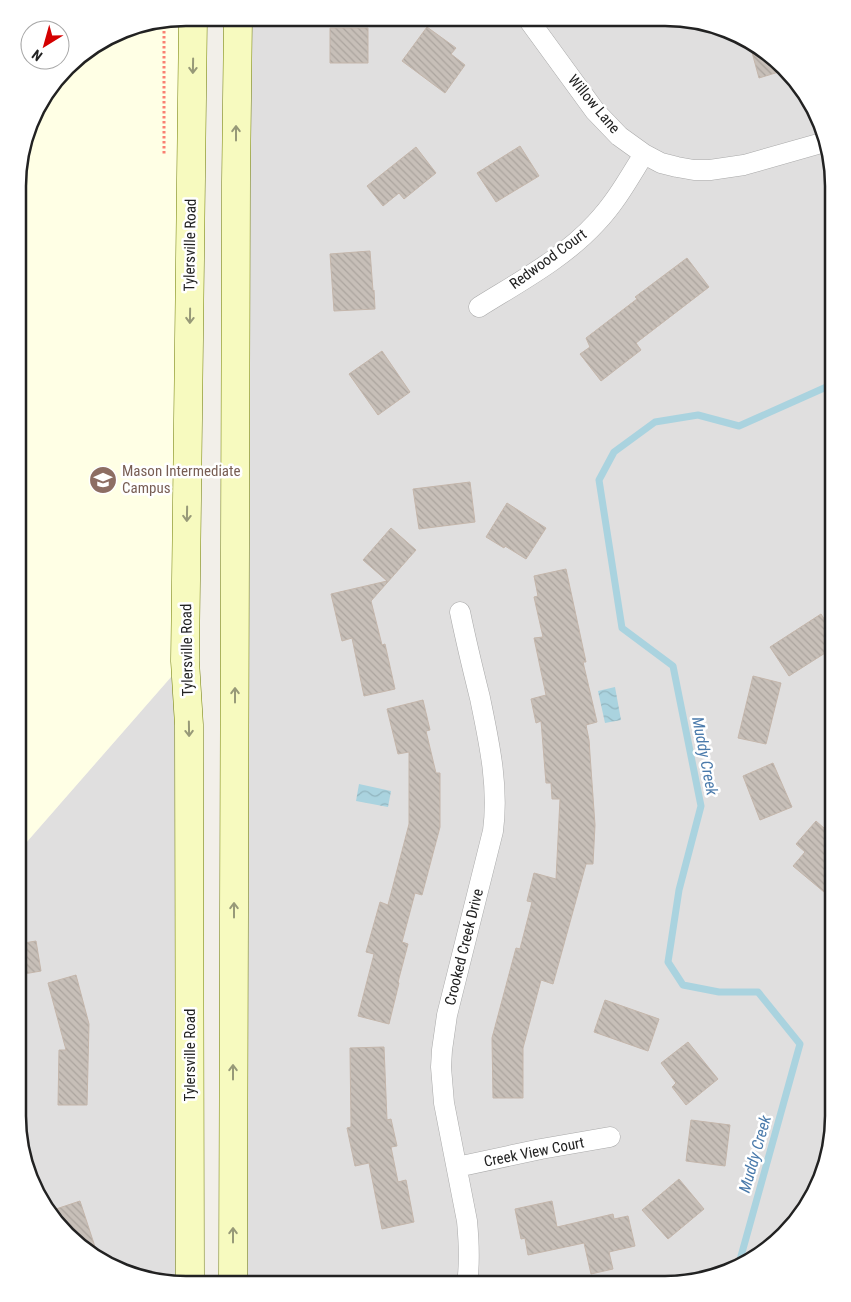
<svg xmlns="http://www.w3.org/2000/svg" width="851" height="1302" viewBox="0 0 851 1302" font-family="'Roboto Condensed',sans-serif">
  <defs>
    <pattern id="water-waves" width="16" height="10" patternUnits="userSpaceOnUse" patternTransform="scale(1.25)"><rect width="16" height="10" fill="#aad3df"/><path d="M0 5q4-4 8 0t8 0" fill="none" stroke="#92b5bf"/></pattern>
    <pattern id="building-back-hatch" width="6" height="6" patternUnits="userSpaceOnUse" patternTransform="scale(1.25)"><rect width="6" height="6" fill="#c7bfb8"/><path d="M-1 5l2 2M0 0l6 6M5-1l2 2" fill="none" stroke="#aba49e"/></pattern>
  </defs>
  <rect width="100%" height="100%" fill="#f2efe9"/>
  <path fill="#e0dfdf" d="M 238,18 L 687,19 L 767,52 L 821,121 L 833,186 L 833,1127 L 805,1210 L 768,1250 L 730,1272 L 665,1284 L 233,1283 Z
    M 185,661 L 186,1283 L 164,1283 L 84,1250 L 30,1181 L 18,1116 L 18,852 Z"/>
  <path fill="#ffffe5" d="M 186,18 L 185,661 L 18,852 L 19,164 L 40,102 L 75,59 L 132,27 Z"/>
  <path fill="url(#water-waves)" d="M 615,687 L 621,720 L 605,723 L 598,691 Z
    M 359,784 L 391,791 L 388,807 L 356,801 Z"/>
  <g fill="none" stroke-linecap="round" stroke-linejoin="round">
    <path stroke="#aad3df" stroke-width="7" d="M 738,1267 L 800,1044 L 758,992 L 719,992 L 683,985 L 668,962 L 679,890 L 701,806 L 673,666 L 622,628 L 599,480 L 614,452 L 655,422 L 698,415 L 739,426 L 833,384"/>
  </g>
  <path fill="url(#building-back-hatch)" stroke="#c4b6ab" d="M 427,27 L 456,48 L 451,54 L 465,65 L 445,93 L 402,61 Z
    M 330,28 L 368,28 L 368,63 L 330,63 Z
    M 750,45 L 767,52 L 782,71 L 759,78 Z
    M 520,146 L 539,176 L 496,202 L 477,173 Z
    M 416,147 L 436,173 L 404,199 L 399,193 L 383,206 L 367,186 Z
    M 370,251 L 373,291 L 374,290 L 375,309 L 334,311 L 330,254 Z
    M 687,258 L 709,287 L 636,343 L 641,350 L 601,381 L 580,354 L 590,347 L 586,338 L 637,299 L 635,297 Z
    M 382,351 L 410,392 L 378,415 L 349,374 Z
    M 470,482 L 475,522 L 419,529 L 413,489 Z
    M 507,503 L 546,528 L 526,559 L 505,546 L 504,548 L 486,537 Z
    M 391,528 L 416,550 L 371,601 L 382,645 L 385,644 L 395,689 L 364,696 L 352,638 L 342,641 L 331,594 L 387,581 L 363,560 Z
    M 566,569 L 586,662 L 583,662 L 597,722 L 586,725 L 589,740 L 595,825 L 593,864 L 586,864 L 553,984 L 541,980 L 523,1048 L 523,1098 L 493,1098 L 492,1038 L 516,948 L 520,949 L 532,902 L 527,901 L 534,873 L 556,879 L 560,799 L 552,799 L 551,783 L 546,783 L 541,721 L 536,723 L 531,699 L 546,695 L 534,638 L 543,637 L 534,597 L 538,596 L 534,576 Z
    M 821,614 L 833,633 L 833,648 L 789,676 L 770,647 Z
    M 753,676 L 781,683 L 766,744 L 738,738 Z
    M 423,700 L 430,730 L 426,731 L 436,773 L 440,773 L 440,827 L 422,895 L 415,893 L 402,942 L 408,944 L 398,982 L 399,983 L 389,1024 L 358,1016 L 374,954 L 366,952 L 380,902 L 388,905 L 409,824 L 409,752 L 398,754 L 387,709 Z
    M 773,763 L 792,807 L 760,820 L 743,776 Z
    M 816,821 L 833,836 L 833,881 L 824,892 L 793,866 L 805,852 L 796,844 Z
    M 36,941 L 41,971 L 18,975 L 18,944 Z
    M 76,975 L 89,1024 L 87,1105 L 58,1105 L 59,1050 L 66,1050 L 48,983 Z
    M 605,1000 L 659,1019 L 648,1051 L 594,1032 Z
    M 688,1042 L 718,1079 L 686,1105 L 672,1087 L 676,1083 L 661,1063 Z
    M 384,1047 L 387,1120 L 391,1119 L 397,1146 L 391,1147 L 398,1182 L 406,1180 L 414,1222 L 382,1229 L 369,1163 L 355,1166 L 347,1128 L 351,1127 L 350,1048 Z
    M 691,1120 L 730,1125 L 725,1166 L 686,1161 Z
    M 679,1179 L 704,1209 L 668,1239 L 642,1210 Z
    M 80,1201 L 98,1256 L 84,1250 L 53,1210 Z
    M 552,1201 L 557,1227 L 613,1214 L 614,1219 L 628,1216 L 635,1246 L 609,1252 L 613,1269 L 591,1274 L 584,1243 L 528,1255 L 525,1238 L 521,1239 L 515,1209 Z"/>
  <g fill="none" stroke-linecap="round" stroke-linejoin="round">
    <g stroke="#a9a9a9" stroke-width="21">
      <path id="street" d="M 528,19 L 595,111 L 619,136 L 644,154 L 661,163 L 677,167 L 694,170 L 710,170 L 744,165 L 825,142
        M 479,307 C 519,282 564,258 596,223 C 616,202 629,178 644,154
        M 460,612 C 466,641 473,670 480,698 C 489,742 499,786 493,831 L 447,1015 L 442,1050 L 441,1067 L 444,1103 L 467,1221 C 469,1242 470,1263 467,1284
        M 457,1167 L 541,1149 L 610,1137"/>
    </g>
    <g stroke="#707d05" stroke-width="29">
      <path id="secondary" d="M 190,1283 L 189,725 L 185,661 L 193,18
        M 233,1283 L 236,181 L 238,18"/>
    </g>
    <path stroke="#fa8072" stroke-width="3" stroke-dasharray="2.5 2.5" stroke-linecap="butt" d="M 164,21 L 164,156"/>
    <use href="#street" stroke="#fff" stroke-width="20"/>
    <use href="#secondary" stroke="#f7fabf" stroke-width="28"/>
  </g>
  <defs><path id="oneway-shaft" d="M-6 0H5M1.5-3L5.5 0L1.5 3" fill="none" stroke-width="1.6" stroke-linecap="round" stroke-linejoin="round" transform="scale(1.25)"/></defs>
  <g stroke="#979978">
    <use href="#oneway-shaft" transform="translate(193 66) rotate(91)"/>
    <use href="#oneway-shaft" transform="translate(236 133) rotate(-90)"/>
    <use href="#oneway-shaft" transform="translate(190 316) rotate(91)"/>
    <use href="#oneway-shaft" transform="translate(187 514) rotate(91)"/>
    <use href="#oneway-shaft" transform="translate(235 695) rotate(-90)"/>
    <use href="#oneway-shaft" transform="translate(189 729) rotate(89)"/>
    <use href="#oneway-shaft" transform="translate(234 910) rotate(-90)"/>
    <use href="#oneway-shaft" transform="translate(233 1072) rotate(-90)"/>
    <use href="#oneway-shaft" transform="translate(233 1235) rotate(-90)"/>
  </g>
  <defs>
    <g id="school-disc" transform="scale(1.4375)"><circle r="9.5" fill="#8d6e63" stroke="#fff"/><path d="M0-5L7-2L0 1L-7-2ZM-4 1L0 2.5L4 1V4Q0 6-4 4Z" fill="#fff"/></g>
  </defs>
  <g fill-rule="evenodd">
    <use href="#school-disc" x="103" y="480"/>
  </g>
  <g text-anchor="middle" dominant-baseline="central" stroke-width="5" stroke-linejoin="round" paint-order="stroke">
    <g font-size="15" fill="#222" stroke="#fff">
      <text transform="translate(594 104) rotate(50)">Willow Lane</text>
      <text transform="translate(190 245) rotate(-89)">Tylersville Road</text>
      <text transform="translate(548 259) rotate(-36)">Redwood Court</text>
      <text transform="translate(187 650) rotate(-91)">Tylersville Road</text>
      <text transform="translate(464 947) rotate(-76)">Crooked Creek Drive</text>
      <text transform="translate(190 1055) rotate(-90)">Tylersville Road</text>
      <text transform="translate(534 1152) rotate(-11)">Creek View Court</text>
    </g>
    <g font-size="15" fill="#785e54" stroke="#fff" text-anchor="start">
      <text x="122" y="471">Mason Intermediate<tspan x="122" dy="17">Campus</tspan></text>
    </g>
    <g font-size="16" font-style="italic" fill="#4a7aab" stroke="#fff">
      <text transform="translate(705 756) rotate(79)">Muddy Creek</text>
      <text transform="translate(755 1154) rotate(-74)">Muddy Creek</text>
    </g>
  </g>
  <path d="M0 0H851V1302H0ZM186 26H665A160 160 0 0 1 825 186V1116A160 160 0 0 1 665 1276H186A160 160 0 0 1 26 1116V186A160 160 0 0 1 186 26Z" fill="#fff" fill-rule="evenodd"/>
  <path fill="none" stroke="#222" stroke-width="2.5" d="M186 26H665A160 160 0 0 1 825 186V1116A160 160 0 0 1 665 1276H186A160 160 0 0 1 26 1116V186A160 160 0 0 1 186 26Z"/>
  <g transform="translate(45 45) rotate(217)"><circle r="24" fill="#ffffff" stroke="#a7a7a7"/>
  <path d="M0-4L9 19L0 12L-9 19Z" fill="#d40000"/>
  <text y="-8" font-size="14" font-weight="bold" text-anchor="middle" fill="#222222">N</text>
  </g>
</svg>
